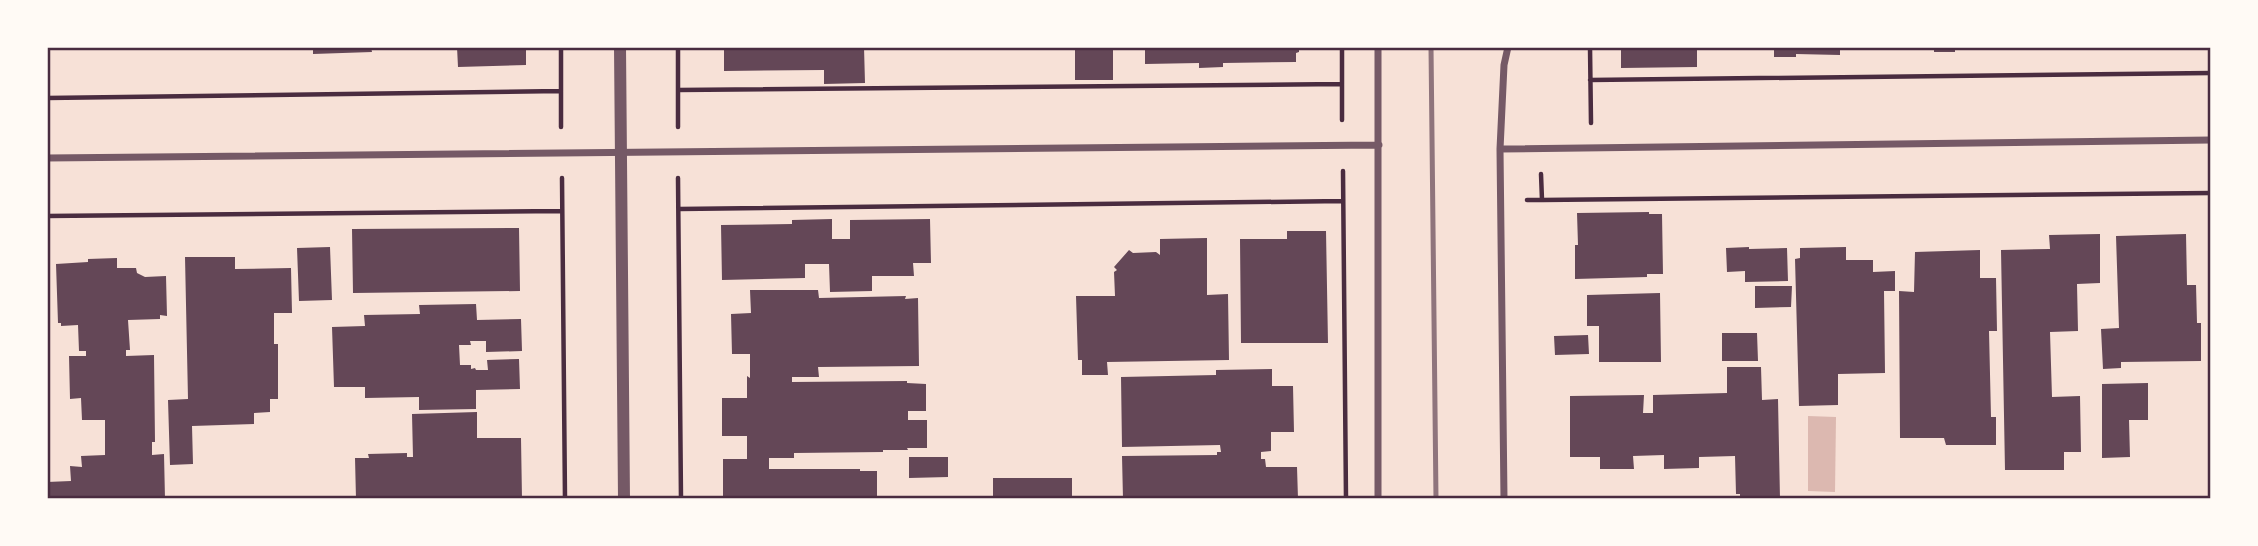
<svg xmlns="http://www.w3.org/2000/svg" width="2258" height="546" viewBox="0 0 2258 546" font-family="'Titillium Web',sans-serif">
  <rect width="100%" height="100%" fill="#f7e1d7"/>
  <path fill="#dcb8b0" d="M 1808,416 L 1836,417 L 1835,492 L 1808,491 Z"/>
  <path fill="#644757" d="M 313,47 L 371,47 L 372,52 L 313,54 Z
    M 457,47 L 526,47 L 526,65 L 458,67 Z
    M 724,47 L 864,47 L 865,83 L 824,84 L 824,70 L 724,71 Z
    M 1075,47 L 1113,47 L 1113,80 L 1075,80 Z
    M 1145,47 L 1299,47 L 1299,52 L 1296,53 L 1296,62 L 1223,63 L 1223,67 L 1199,68 L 1199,63 L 1145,64 Z
    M 1621,47 L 1697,47 L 1697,67 L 1621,68 Z
    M 1774,47 L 1840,47 L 1840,55 L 1796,54 L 1796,57 L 1774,57 Z
    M 1934,47 L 1955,47 L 1955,52 L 1934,52 Z
    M 1649,212 L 1649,214 L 1662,214 L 1663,274 L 1647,274 L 1647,277 L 1575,279 L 1575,245 L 1578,245 L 1577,213 Z
    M 832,219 L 832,239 L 850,239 L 850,220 L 930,219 L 931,263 L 913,263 L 914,276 L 872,276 L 872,291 L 830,292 L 829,264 L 805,264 L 805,278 L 722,280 L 721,225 L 792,224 L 792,220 Z
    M 519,228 L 520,291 L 353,293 L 352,229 Z
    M 1287,231 L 1326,231 L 1328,343 L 1241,343 L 1240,239 L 1287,239 Z
    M 2100,234 L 2100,283 L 2077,284 L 2078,331 L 2050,332 L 2052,397 L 2080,396 L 2081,452 L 2064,452 L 2064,470 L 2005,470 L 2001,250 L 2050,249 L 2049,235 Z
    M 2186,234 L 2187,285 L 2196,285 L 2197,323 L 2201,323 L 2201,361 L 2121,362 L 2121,368 L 2103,369 L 2101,329 L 2119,328 L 2116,236 Z
    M 1207,238 L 1207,295 L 1228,294 L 1229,360 L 1107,362 L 1108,375 L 1082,375 L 1082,360 L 1078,360 L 1076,296 L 1115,296 L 1114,272 L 1117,270 L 1114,267 L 1129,250 L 1133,253 L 1156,252 L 1160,255 L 1160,239 Z
    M 330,247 L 332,300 L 299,301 L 297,248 Z
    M 1749,247 L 1749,249 L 1787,248 L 1788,281 L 1745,282 L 1745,271 L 1727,272 L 1726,248 Z
    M 1846,247 L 1846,260 L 1873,260 L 1873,272 L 1895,271 L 1895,291 L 1884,291 L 1885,373 L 1838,374 L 1838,405 L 1799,406 L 1795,259 L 1800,258 L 1800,248 Z
    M 1980,250 L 1980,278 L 1996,278 L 1997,331 L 1989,331 L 1991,417 L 1996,417 L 1996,445 L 1946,445 L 1944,438 L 1900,438 L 1899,291 L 1914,292 L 1915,252 Z
    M 185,257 L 235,257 L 235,269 L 291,268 L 292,313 L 274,313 L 274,344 L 278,344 L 278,399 L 270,399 L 270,412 L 254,413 L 254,424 L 192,426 L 193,464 L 170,465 L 168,400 L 188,399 Z
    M 117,258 L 117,268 L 136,268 L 137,273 L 145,277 L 166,276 L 167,316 L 160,315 L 160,319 L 128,320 L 130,350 L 126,350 L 126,356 L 154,355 L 155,442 L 152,442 L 152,455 L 164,454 L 165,499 L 47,499 L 47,482 L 71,481 L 70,466 L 82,467 L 81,456 L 105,455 L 105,420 L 82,420 L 81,398 L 70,399 L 69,356 L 86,356 L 86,351 L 79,351 L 78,325 L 61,326 L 61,323 L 58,323 L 56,264 L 88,262 L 88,259 Z
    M 1755,286 L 1792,286 L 1791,307 L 1755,308 Z
    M 750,290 L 818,290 L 819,298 L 906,296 L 905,299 L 918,298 L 919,366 L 818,367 L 819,377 L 792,377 L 792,382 L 907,381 L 907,383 L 926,384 L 926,411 L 908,411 L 908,420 L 927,420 L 927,448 L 907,448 L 908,450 L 883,450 L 883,452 L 794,453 L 794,458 L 769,458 L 769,469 L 860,469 L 860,471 L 877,471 L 877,499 L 723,499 L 723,459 L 747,459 L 747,436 L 722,436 L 722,398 L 747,398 L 747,376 L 750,378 L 750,354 L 732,354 L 731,314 L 751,313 Z
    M 1660,293 L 1661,362 L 1599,362 L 1599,326 L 1587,326 L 1587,295 Z
    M 476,304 L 477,320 L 521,319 L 522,351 L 486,352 L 486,341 L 470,341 L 471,345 L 459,345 L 460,365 L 471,365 L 471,369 L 475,368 L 476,370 L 488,370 L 487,360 L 519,359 L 520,389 L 476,390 L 476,409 L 419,410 L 419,397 L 365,398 L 365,387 L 334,387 L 332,327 L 365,326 L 364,315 L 420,314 L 419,305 Z
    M 1722,333 L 1757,333 L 1758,361 L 1722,361 Z
    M 1588,335 L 1589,354 L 1555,355 L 1554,336 Z
    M 1727,367 L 1761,367 L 1762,400 L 1778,399 L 1780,499 L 1740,499 L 1740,494 L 1736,494 L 1735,456 L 1699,457 L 1699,468 L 1664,469 L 1664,455 L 1633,456 L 1634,469 L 1600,469 L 1600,457 L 1570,457 L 1570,396 L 1644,395 L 1643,413 L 1653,413 L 1653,395 L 1727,393 Z
    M 1272,369 L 1272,386 L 1293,386 L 1294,432 L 1271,432 L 1271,451 L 1261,452 L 1261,459 L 1265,459 L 1266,467 L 1297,467 L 1298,499 L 1123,499 L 1122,456 L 1217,455 L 1217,452 L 1221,452 L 1220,445 L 1122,447 L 1121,377 L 1216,375 L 1216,370 Z
    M 2148,383 L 2148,420 L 2129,420 L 2130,457 L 2102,458 L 2102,384 Z
    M 477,412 L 477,438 L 521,438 L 522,499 L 356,499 L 355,458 L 369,458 L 368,454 L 407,453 L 407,457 L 413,457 L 412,414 Z
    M 909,457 L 948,457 L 948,477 L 909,478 Z
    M 993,478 L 1072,478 L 1072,499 L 993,499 Z"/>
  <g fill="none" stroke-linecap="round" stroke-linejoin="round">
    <path stroke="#4a2c40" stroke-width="4.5" d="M 561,47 L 561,127
      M 678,47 L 678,127
      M 1342,47 L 1342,120
      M 1590,47 L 1591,123
      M 1590,80 L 2211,73
      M 678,90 L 1342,84
      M 47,98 L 561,91
      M 1343,171 L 1346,499
      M 562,178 L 565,499
      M 678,178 L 681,499
      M 1527,200 L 1542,200 L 1541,174
      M 1542,200 L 2211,193
      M 679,209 L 1343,201
      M 47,216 L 562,211"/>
    <path stroke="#755966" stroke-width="7" d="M 1378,47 L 1378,499
      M 1500,149 L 2211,140
      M 47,158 L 1379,145
      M 1504,499 L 1500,149 L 1504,65 L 1508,47"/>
    <path stroke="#755966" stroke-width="12" d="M 620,47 L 624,499"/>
    <path stroke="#8f747c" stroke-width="5" d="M 1431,47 L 1436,499"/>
  </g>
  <rect width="2258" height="546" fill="none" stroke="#fffaf5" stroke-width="98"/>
  <rect x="49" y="49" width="2160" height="448" fill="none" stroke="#4a2c40" stroke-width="2.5"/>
</svg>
